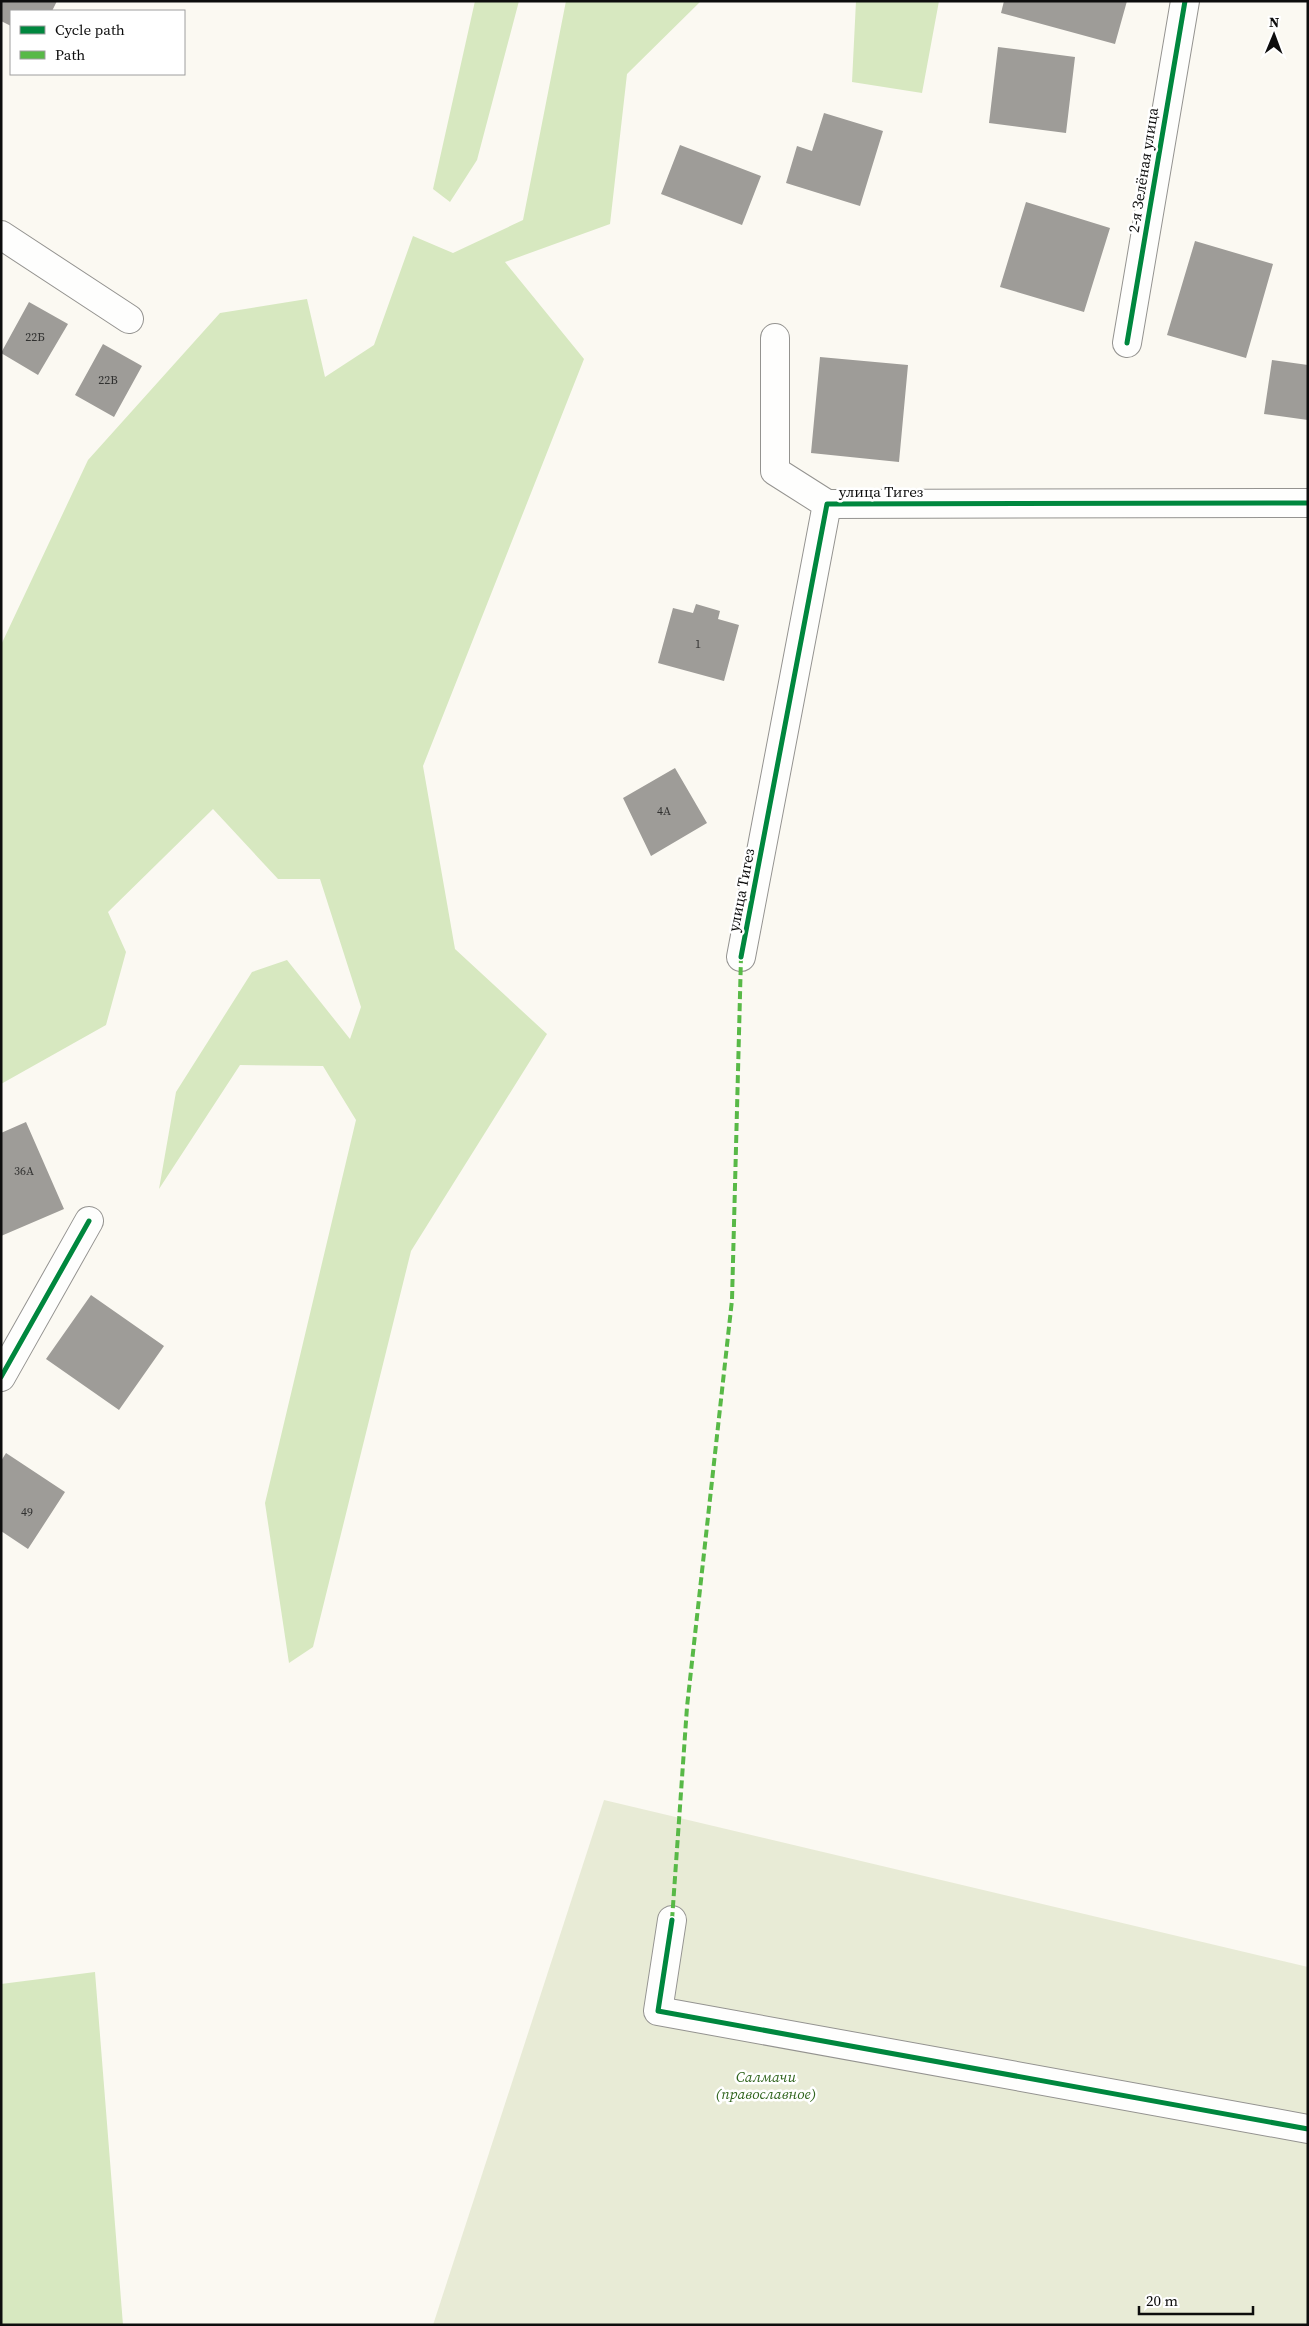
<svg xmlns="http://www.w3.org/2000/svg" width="1309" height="2326" viewBox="0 0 1309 2326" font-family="'Source Serif 4',serif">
  <rect width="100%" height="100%" fill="#fbf9f2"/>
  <path fill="#d7e8c0" d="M 475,1 L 519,1 L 477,160 L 450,202 L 433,189 Z
    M 566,1 L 701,1 L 627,74 L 610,224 L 505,262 L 584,359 L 423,766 L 455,949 L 547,1034 L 411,1251 L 313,1647 L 289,1663 L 265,1503 L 356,1120 L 323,1066 L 240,1065 L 159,1189 L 176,1092 L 252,972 L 287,960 L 350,1039 L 361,1007 L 320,879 L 278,879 L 213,809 L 108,912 L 126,952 L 106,1025 L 1,1084 L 1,645 L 88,460 L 220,313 L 307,299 L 325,377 L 374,345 L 413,236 L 453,253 L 523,220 Z
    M 856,1 L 939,1 L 922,93 L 852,82 Z
    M 95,1972 L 123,2325 L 1,2325 L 1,1984 Z"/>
  <path fill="#e8ebd6" d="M 604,1800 L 1308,1967 L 1308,2325 L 433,2325 Z"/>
  <path fill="#9e9c98" d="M 1,1 L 57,1 L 52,11 L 11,11 L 11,26 L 1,21 Z
    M 1004,1 L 1127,1 L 1115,44 L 1001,13 Z
    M 998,47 L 1075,57 L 1066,133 L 989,123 Z
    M 824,113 L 883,131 L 860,206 L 786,183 L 797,146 L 812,151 Z
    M 680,145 L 761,176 L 742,225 L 661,194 Z
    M 1026,202 L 1110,228 L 1084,312 L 1000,287 Z
    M 1195,241 L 1273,264 L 1246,358 L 1167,335 Z
    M 29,302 L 68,324 L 38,375 L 1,353 Z
    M 103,344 L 142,366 L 114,417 L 75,395 Z
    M 820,357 L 908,365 L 899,462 L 811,453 Z
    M 1272,360 L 1308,365 L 1308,420 L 1264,414 Z
    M 696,604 L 720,611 L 718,619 L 739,625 L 724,681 L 658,663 L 673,608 L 693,613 Z
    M 675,768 L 707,823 L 651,856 L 623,798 Z
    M 26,1122 L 64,1209 L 1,1236 L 1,1133 Z
    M 91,1295 L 164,1346 L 119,1410 L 46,1359 Z
    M 6,1453 L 65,1492 L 28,1549 L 1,1531 L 1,1461 Z"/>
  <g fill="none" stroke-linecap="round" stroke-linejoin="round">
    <g stroke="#949390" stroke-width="30">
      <path id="minor" d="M 1,235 L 129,319
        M 775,338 L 775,471 L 827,504
        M 1127,343 L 1185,1
        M 741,957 L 827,504 L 1308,503
        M 1,1377 L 89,1221
        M 672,1920 L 658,2011 L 1308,2129"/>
    </g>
    <use href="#minor" stroke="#fefefd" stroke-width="28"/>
    <path stroke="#58b947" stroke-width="4" stroke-dasharray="8 4" stroke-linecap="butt" d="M 672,1920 L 687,1707 L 732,1300 L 741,957"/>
    <g stroke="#fff" stroke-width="8">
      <path id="cycleway" d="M 1127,343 L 1185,1
        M 741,957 L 827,504 L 1308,503
        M 1,1377 L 89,1221
        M 672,1920 L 658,2011 L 1308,2129"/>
    </g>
    <use href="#cycleway" stroke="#00873e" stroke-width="5"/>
  </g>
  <g text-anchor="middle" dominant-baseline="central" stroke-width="5" stroke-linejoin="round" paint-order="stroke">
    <g font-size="12" fill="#313130">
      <text x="35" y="337">22Б</text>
      <text x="108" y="380">22В</text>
      <text x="698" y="644">1</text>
      <text x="664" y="811">4А</text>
      <text x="24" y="1171">36А</text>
      <text x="27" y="1512">49</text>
    </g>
    <g font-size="15" fill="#0d0d0d" stroke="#fff">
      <text transform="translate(1143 170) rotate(-81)">2-я Зелёная улица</text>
      <text x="881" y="491">улица Тигез</text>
      <text transform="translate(741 890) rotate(-79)">улица Тигез</text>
    </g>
    <g font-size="15" font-style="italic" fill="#31651e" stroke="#fff">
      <text x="766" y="2076">Салмачи<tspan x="766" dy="17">(православное)</tspan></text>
    </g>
  </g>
  <rect width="1309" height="2326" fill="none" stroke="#0d0d0d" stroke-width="5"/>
  <rect x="10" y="10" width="175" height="65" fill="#ffffff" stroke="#9e9e9e"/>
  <rect x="20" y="26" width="25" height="8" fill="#00873e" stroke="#9e9e9e"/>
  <text x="55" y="35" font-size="15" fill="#0d0d0d">Cycle path</text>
  <rect x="20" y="51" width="25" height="8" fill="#58b947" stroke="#9e9e9e"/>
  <text x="55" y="60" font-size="15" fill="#0d0d0d">Path</text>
  <g transform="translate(1274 35) rotate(1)" stroke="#ffffff" stroke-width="4" paint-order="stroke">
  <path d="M0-4L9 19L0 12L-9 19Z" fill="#0d0d0d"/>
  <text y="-8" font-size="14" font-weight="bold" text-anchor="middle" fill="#0d0d0d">N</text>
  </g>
  <path d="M1139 2306v8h114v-8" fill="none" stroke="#0d0d0d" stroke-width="2.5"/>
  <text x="1146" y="2306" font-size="15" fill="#0d0d0d" stroke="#ffffff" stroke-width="4" paint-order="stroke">20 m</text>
</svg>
